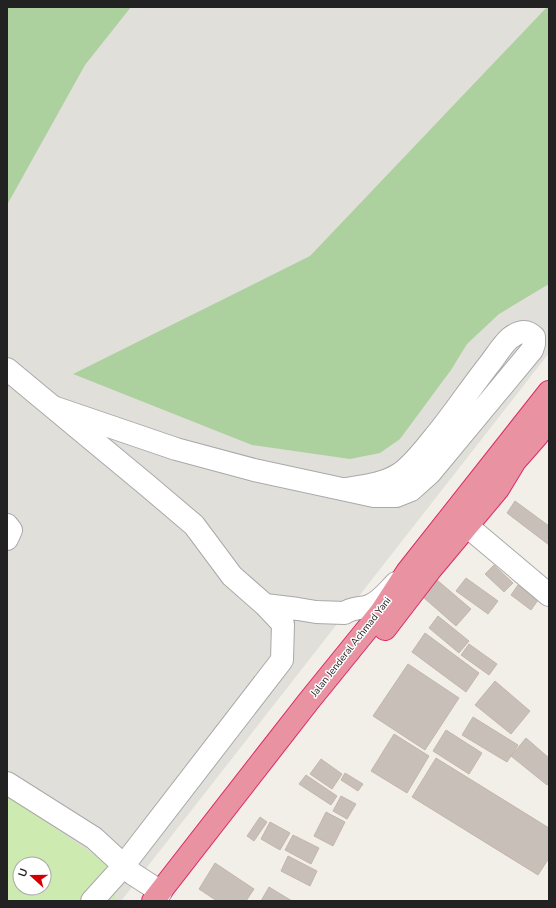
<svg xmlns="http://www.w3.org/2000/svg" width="556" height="908" viewBox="0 0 556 908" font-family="'Nunito Sans',sans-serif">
  <rect width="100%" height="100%" fill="#f2efe9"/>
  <path fill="#e1dfda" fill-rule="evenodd" d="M 7,7 L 549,7 L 549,353 L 144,871 L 130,877 L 132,887 L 121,901 L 7,901 ZM 20,864 L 44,864 L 44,888 L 20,888 Z"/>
  <path fill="#cdebb0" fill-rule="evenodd" d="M 7,795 L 112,867 L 116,901 L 7,901 ZM 20,864 L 44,864 L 44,888 L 20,888 Z"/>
  <path fill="#add19e" d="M 7,7 L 131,7 L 85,65 L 7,205 Z
    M 547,7 L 549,7 L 549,284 L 499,314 L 467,344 L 451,370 L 400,439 L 380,453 L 350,459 L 252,445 L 73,374 L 310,256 Z"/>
  <path fill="#c7bfb8" stroke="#c4b6ab" d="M 515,501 L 549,526 L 549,545 L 507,513 Z
    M 494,565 L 513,583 L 504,592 L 485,574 Z
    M 466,578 L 498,601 L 488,614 L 456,591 Z
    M 437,580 L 471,609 L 456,626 L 423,597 Z
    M 518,585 L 538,600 L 531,610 L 511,595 Z
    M 438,616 L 469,641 L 459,653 L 429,628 Z
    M 425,633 L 479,673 L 466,692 L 412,652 Z
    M 469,644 L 497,664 L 489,675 L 461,655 Z
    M 408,664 L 459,698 L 425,750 L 373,716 Z
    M 495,681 L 530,711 L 511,734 L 475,705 Z
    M 473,717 L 518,745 L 507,762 L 462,735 Z
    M 446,730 L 482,753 L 469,774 L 433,751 Z
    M 394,734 L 429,756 L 407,793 L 371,771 Z
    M 526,738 L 549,758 L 549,782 L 547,785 L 511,756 Z
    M 436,758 L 549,828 L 549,858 L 538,875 L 412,797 Z
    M 321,759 L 342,774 L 332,789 L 310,774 Z
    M 345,773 L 363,784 L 358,791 L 341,780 Z
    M 306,775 L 337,796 L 331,805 L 299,784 Z
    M 341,796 L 356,804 L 347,819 L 333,811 Z
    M 326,812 L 345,822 L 333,846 L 314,836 Z
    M 260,817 L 267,822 L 254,841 L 247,836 Z
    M 270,822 L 290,833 L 280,850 L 261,839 Z
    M 293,835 L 319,848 L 311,864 L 285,850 Z
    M 288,856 L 317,871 L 310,886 L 281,871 Z
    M 215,863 L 254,889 L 246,901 L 217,901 L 199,889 Z
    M 269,887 L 292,901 L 261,901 Z"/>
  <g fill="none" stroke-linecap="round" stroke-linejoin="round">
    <g stroke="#a9a9a9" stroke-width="24">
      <path id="minor" d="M 7,369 L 148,486 L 194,525 L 232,576 L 265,605 L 298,609 L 316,612 L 345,613 C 352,607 361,609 369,606 C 380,602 388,591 396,583
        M 53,407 L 176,449 L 254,470 L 374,496 L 396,496 L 411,490 L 430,473 L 532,350 L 534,344 L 534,337 C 526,329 518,332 510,338 C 503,344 497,354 491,362 C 471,387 453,415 432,440 C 423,451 413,464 401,473 C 385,484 364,486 346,489
        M 7,525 L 11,530 L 7,539
        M 467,526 L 549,595
        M 7,783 L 94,838 L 133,874 L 161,892
        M 92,901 L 120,870 L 282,660 L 283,624 L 265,605"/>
    </g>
    <g stroke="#dc2a67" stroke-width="24">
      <path id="highway" d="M 385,629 L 431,569 L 498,489 L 515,461 L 537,436 L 549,419
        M 153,901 L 308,702 L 381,612 L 407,572 L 549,392"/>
    </g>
    <use href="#minor" stroke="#fff" stroke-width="22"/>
    <use href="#highway" stroke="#e892a2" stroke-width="22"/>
  </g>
  <g text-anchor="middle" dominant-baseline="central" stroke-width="3" stroke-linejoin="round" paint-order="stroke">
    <g font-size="10" fill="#222" stroke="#fff">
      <text transform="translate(351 647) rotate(-52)">Jalan Jenderal Achmad Yani</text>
    </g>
  </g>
  <rect width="556" height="908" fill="none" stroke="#222222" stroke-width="16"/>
  <g transform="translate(32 876) rotate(291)"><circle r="19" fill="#ffffff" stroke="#a7a7a7"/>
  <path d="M0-3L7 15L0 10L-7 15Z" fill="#d40000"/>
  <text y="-6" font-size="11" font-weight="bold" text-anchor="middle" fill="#222222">U</text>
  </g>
</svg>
